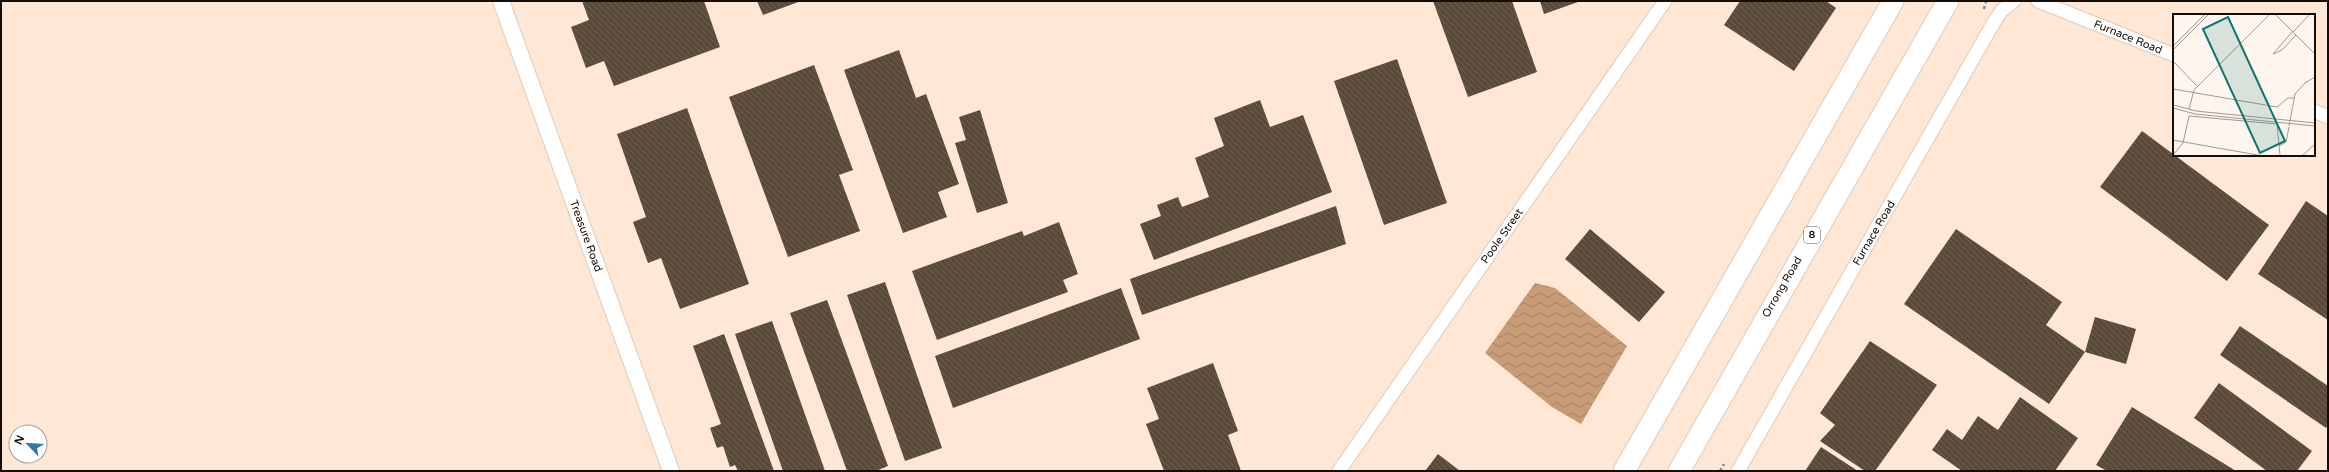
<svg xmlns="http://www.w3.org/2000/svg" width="2329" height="472" viewBox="0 0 2329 472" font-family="'Varela Round',sans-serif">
  <defs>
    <pattern id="water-waves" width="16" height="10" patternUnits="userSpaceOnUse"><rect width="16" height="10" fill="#c69b76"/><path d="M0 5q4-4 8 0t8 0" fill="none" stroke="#a98465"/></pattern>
    <pattern id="building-back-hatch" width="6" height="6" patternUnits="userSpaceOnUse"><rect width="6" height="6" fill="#5b493a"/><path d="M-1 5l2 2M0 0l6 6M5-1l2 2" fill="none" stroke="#6e5f53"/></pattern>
  </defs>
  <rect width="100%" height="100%" fill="#fdf5ee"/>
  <path fill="#fee7d5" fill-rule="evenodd" d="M 1,1 L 2328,1 L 2328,471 L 1,471 ZM 2174,15 L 2314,15 L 2314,155 L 2174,155 ZM 16,432 L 40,432 L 40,456 L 16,456 Z"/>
  <path fill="url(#water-waves)" d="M 1535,283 L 1555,288 L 1627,346 L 1581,424 L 1552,407 L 1485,353 Z"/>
  <path fill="url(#building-back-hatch)" d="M 582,1 L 704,1 L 720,47 L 614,86 L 604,61 L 586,68 L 571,27 L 589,20 Z
    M 757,1 L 801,1 L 763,15 Z
    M 1433,1 L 1512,1 L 1537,72 L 1468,97 Z
    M 1540,1 L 1581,1 L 1544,14 Z
    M 1740,1 L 1826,1 L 1836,8 L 1794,71 L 1724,25 Z
    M 899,50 L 916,98 L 926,94 L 959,184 L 938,192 L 947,217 L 903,233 L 844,70 Z
    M 1397,59 L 1447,203 L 1384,225 L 1334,81 Z
    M 814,65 L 853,170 L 839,175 L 860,231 L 788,257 L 729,97 Z
    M 1260,100 L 1270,127 L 1303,115 L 1332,192 L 1154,260 L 1140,224 L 1161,216 L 1157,205 L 1178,197 L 1182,207 L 1209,197 L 1195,158 L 1224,146 L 1214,118 Z
    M 687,108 L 749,284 L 680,309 L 661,258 L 648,263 L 633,222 L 646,217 L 617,134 Z
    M 980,110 L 1008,203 L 977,213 L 955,143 L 966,140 L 959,117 Z
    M 2142,131 L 2269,225 L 2227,281 L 2100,187 Z
    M 2306,201 L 2328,216 L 2328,320 L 2258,274 Z
    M 1336,206 L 1346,244 L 1142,315 L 1130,279 Z
    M 1059,222 L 1078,274 L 1063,280 L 1068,292 L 937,340 L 912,271 L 1022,231 L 1024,236 Z
    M 1590,229 L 1665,292 L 1639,322 L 1565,259 Z
    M 1956,229 L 2062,302 L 2046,325 L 2085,352 L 2049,404 L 1904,304 Z
    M 885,282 L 942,448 L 905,461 L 847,295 Z
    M 1121,288 L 1140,339 L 953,408 L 935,356 Z
    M 827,300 L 888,466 L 876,471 L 847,471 L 790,313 Z
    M 2095,317 L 2136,329 L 2126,364 L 2085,352 Z
    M 772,321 L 825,471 L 783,471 L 735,334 Z
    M 2240,326 L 2328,386 L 2328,424 L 2326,428 L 2220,355 Z
    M 724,334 L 774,471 L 738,471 L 735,465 L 730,467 L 723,446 L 717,448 L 710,428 L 721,424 L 693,346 Z
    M 1870,341 L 1937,385 L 1875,471 L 1865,471 L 1820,441 L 1835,425 L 1820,413 Z
    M 1213,363 L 1238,431 L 1228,435 L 1241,471 L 1164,471 L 1146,424 L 1159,419 L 1147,388 Z
    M 2219,383 L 2312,451 L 2297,471 L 2267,471 L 2194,418 Z
    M 2020,397 L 2078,438 L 2055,471 L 1962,471 L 1932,450 L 1947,429 L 1962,440 L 1978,416 L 1998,430 Z
    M 2132,407 L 2236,471 L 2107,471 L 2096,465 Z
    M 1821,447 L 1858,471 L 1805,471 Z
    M 1438,454 L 1460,471 L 1425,471 Z"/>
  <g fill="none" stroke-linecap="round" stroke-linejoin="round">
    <g stroke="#dfcab9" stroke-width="15">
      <path id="minor" d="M 2038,1 L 2174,55
        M 2314,111 L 2328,117
        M 1339,471 L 1665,1
        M 1738,471 L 1994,22 L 2002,10 L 2014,1"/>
    </g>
    <g stroke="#dfcab9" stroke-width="18">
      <path id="tertiary" d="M 501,1 L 671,471"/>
    </g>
    <g stroke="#dfcab9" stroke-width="23">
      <path id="trunk" d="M 1624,471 L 1893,1
        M 1679,471 L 1948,1"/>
    </g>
    <path stroke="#89827b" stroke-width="2.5" stroke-dasharray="3 3" stroke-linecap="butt" d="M 1984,9 L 1986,1
      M 1720,471 L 1724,464"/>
    <use href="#minor" stroke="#fff" stroke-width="13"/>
    <use href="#tertiary" stroke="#fff" stroke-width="16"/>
    <use href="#trunk" stroke="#fff" stroke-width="21"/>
  </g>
  <g text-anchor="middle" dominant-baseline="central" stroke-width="4" stroke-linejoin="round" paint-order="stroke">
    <rect fill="#fff" stroke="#5b5652" stroke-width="1" x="1804" y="227" width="16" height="16" rx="3"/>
    <g font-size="10" font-weight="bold" fill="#150e08">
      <text x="1812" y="235">8</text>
    </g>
    <g font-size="11" fill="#150e08" stroke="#fff">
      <text transform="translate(2128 37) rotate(22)">Furnace Road</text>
      <text transform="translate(1874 233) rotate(-60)">Furnace Road</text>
      <text transform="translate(586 236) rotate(70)">Treasure Road</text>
      <text transform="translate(1502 236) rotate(-55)">Poole Street</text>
      <text transform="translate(1782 287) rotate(-60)">Orrong Road</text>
    </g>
  </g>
  <g transform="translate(2173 14)">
    <rect width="142" height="142" fill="#fdf5ee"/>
    <path fill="none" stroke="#a09992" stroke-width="1" d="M 102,0 L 142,40M 119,18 L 100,40 L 109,36 L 123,21M 120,18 L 137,0M 0,32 L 32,0M 0,36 L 36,0M 0,47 L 24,72M 0,75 L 104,93 L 115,84 L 121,84M 0,91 L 23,97 L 142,109M 0,94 L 22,100 L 142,112M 16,95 L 21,76 L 97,0M 116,112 L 122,80 L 132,69 L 142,63M 0,126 L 90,142M 106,132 L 113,128 L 116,113M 0,141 L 10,129 L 16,102 L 104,110 L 107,141M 129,142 L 142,130"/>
    <path fill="#0f766e" fill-opacity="0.15" stroke="#0f766e" stroke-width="2" d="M 55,3 L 112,127 L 87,139 L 30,15 Z"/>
    <rect width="142" height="142" fill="none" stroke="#150e08" stroke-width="2"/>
  </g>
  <rect width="2329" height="472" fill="none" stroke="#150e08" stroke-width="4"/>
  <g transform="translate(28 444) rotate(295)"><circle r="19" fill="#ffffff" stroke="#a19f9c"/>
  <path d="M0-3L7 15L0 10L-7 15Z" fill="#2e79ac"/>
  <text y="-6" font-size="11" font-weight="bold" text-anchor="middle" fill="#150e08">N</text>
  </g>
</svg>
